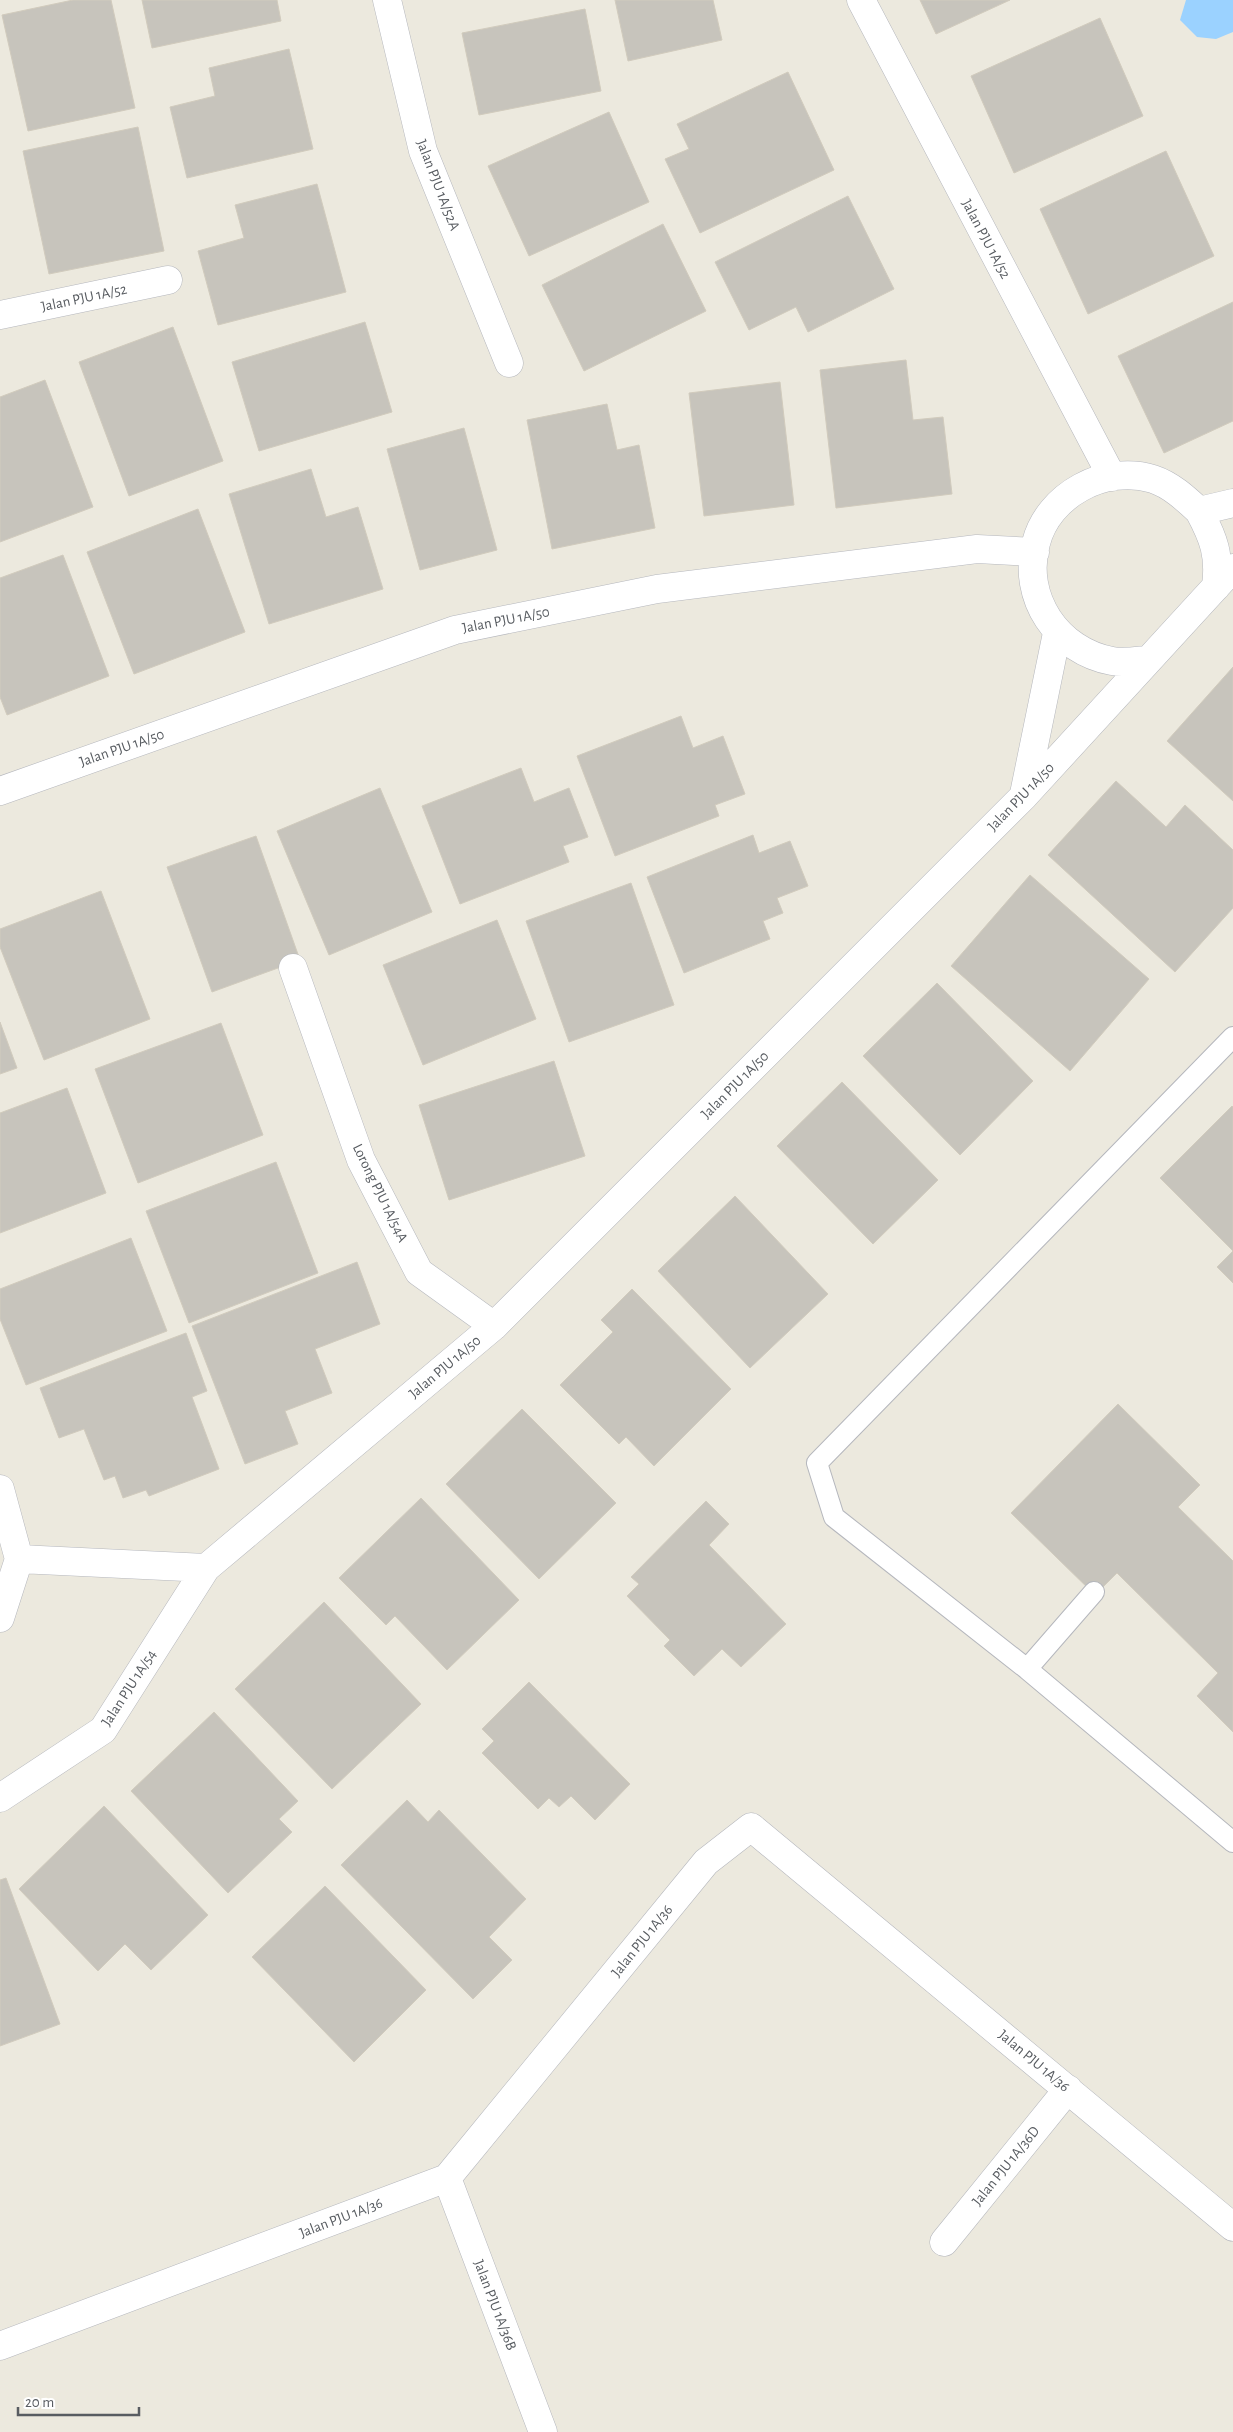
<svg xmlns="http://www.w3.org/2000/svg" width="1233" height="2432" viewBox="0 0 1233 2432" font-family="'Alegreya Sans',sans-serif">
  <rect width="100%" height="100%" fill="#ece9de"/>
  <path fill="#9bd2ff" d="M 1186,0 L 1233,0 L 1233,32 L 1216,39 L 1197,37 L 1180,20 Z"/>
  <path fill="#c7c4bc" stroke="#d1cbbd" d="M 73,0 L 111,0 L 135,108 L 28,131 L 2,15 Z
    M 142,0 L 277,0 L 281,21 L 152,48 Z
    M 615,0 L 713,0 L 722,40 L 628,61 Z
    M 920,0 L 1010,0 L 936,34 Z
    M 585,9 L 601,91 L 479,115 L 462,33 Z
    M 1100,18 L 1143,116 L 1014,173 L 971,76 Z
    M 289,49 L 313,149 L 187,178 L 170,107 L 215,96 L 209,68 Z
    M 788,72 L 834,170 L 700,233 L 665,159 L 689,149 L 677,124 Z
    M 609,112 L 649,202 L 529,256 L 488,166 Z
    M 138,127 L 164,251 L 49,274 L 23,151 Z
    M 1166,151 L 1214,256 L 1088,314 L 1040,209 Z
    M 317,184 L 346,292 L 218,325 L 198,251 L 244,238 L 235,205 Z
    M 848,196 L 894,289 L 808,332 L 796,307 L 749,330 L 715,262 Z
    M 663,224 L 706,311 L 584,371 L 542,285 Z
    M 1233,302 L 1233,421 L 1164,453 L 1118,356 Z
    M 365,322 L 392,412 L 259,451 L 232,362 Z
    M 173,327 L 223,461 L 129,496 L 79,362 Z
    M 906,360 L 913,420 L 943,417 L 952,494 L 836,508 L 820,370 Z
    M 45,380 L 93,507 L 0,542 L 0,397 Z
    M 780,382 L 794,505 L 704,516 L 689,393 Z
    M 607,404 L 617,450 L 639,445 L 655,528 L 552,549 L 527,420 Z
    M 464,428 L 497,550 L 420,570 L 387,449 Z
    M 311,469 L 326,517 L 358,507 L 383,589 L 269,624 L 229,494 Z
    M 198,509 L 245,632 L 134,674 L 87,552 Z
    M 63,555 L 109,676 L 7,715 L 0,697 L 0,578 Z
    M 1233,667 L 1233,801 L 1167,741 Z
    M 681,716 L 693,748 L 723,736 L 745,794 L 715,805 L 719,816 L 615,856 L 577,756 Z
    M 521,768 L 534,802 L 569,788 L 588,837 L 563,846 L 569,862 L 460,904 L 422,806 Z
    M 1116,781 L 1166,827 L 1185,805 L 1233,850 L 1233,908 L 1175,972 L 1048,855 Z
    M 380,788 L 432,912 L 329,955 L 277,831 Z
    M 753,835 L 759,853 L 790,841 L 808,886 L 777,898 L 783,913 L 763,921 L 770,939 L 684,973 L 647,877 Z
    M 256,836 L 300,960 L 212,992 L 167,867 Z
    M 1030,875 L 1149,979 L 1070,1071 L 951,966 Z
    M 631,883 L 674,1005 L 569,1042 L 526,921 Z
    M 101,891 L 150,1019 L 44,1060 L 0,947 L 0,929 Z
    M 497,920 L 536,1019 L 423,1065 L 383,965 Z
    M 937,983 L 1033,1081 L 960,1155 L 863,1056 Z
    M 0,1022 L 17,1068 L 0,1074 Z
    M 221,1023 L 263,1135 L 138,1183 L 95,1069 Z
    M 554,1061 L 585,1156 L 449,1200 L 419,1105 Z
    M 842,1082 L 938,1180 L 873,1244 L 777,1146 Z
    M 67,1088 L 106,1193 L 0,1233 L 0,1113 Z
    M 1232,1106 L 1233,1107 L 1233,1283 L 1217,1267 L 1233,1251 L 1160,1178 Z
    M 276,1162 L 318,1273 L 189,1323 L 146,1211 Z
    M 735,1196 L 828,1294 L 750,1368 L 658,1271 Z
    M 131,1238 L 167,1331 L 26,1385 L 0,1319 L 0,1289 Z
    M 357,1262 L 380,1324 L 315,1349 L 332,1393 L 285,1411 L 298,1444 L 245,1464 L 192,1326 Z
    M 632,1289 L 731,1389 L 654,1466 L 626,1437 L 619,1444 L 560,1385 L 613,1332 L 601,1320 Z
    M 186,1333 L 207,1391 L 192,1397 L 219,1469 L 149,1496 L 146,1490 L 123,1498 L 115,1476 L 104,1480 L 84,1429 L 59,1438 L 40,1388 Z
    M 1118,1404 L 1200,1485 L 1178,1507 L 1233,1561 L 1233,1732 L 1197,1696 L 1218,1673 L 1117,1573 L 1095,1595 L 1011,1513 Z
    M 522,1409 L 616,1503 L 539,1579 L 446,1484 Z
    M 421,1498 L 519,1600 L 447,1670 L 395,1616 L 386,1625 L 339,1578 Z
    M 706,1501 L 729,1524 L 709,1545 L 786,1624 L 741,1667 L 722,1649 L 694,1676 L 664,1646 L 670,1640 L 627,1596 L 639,1584 L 631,1577 Z
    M 324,1602 L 421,1704 L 332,1789 L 235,1689 Z
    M 529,1682 L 630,1784 L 595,1820 L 571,1796 L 559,1807 L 549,1798 L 538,1809 L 482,1753 L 494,1741 L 482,1729 Z
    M 214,1712 L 298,1801 L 279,1819 L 292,1832 L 228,1893 L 131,1791 Z
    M 407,1800 L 428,1822 L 439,1810 L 526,1899 L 489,1937 L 512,1960 L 473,1999 L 341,1865 Z
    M 104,1806 L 208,1915 L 151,1970 L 125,1944 L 98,1971 L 19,1889 Z
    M 6,1878 L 60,2024 L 0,2046 L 0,1880 Z
    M 325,1886 L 426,1990 L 354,2062 L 252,1957 Z"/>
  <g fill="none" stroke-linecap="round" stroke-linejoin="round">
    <g stroke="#b5b7bd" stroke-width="22">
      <path id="service" d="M 1233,1037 L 817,1463 L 834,1517 L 1027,1669 L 1233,1842
        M 1027,1669 L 1094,1592"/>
    </g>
    <g stroke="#b5b7bd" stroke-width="29">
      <path id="minor" d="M 387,0 L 423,151 L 509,363
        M 861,0 L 1112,477
        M 0,315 L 168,280
        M 1199,511 C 1214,539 1220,555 1216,587
        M 1146,660 C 1136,661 1123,663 1112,661 C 1058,651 1021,598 1036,543 C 1048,495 1105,464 1153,479 C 1171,485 1185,498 1199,511 L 1233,503
        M 0,791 L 455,630 L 657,589 L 977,549 L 1035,552
        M 1024,794 L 1057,633
        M 293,968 L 361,1160 L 419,1272 L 494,1326
        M 0,1489 L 19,1559
        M 19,1559 L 206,1568
        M 0,1618 L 19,1559
        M 0,1798 L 103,1730 L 206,1568 L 494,1326 L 1024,796 L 1233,568
        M 447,2178 L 543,2432
        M 944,2242 L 1068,2089
        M 0,2346 L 447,2178 L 706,1862 L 751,1827 L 1233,2227"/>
    </g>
    <use href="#service" stroke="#fff" stroke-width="20"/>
    <use href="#minor" stroke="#fff" stroke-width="28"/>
  </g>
  <g text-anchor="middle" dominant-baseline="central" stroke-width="4" stroke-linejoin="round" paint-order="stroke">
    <g font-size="15" fill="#585c61" stroke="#fff">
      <text transform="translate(438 185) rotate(69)">Jalan PJU 1A/52A</text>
      <text transform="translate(986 239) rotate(62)">Jalan PJU 1A/52</text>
      <text transform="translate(84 298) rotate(-12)">Jalan PJU 1A/52</text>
      <text transform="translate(506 620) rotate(-11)">Jalan PJU 1A/50</text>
      <text transform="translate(122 748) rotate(-19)">Jalan PJU 1A/50</text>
      <text transform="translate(1021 797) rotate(-46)">Jalan PJU 1A/50</text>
      <text transform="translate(735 1085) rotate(-45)">Jalan PJU 1A/50</text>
      <text transform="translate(380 1193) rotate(64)">Lorong PJU 1A/54A</text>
      <text transform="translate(445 1367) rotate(-40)">Jalan PJU 1A/50</text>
      <text transform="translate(129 1688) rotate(-57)">Jalan PJU 1A/54</text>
      <text transform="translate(642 1941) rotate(-51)">Jalan PJU 1A/36</text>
      <text transform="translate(1034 2061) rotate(40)">Jalan PJU 1A/36</text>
      <text transform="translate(1006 2166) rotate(-51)">Jalan PJU 1A/36D</text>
      <text transform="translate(341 2218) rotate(-21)">Jalan PJU 1A/36</text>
      <text transform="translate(495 2305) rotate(69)">Jalan PJU 1A/36B</text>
    </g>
  </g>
  <path d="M18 2407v8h121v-8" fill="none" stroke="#585c61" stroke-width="2.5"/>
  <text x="25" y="2407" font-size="15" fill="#585c61" stroke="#ffffff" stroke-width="4" paint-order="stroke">20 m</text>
</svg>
